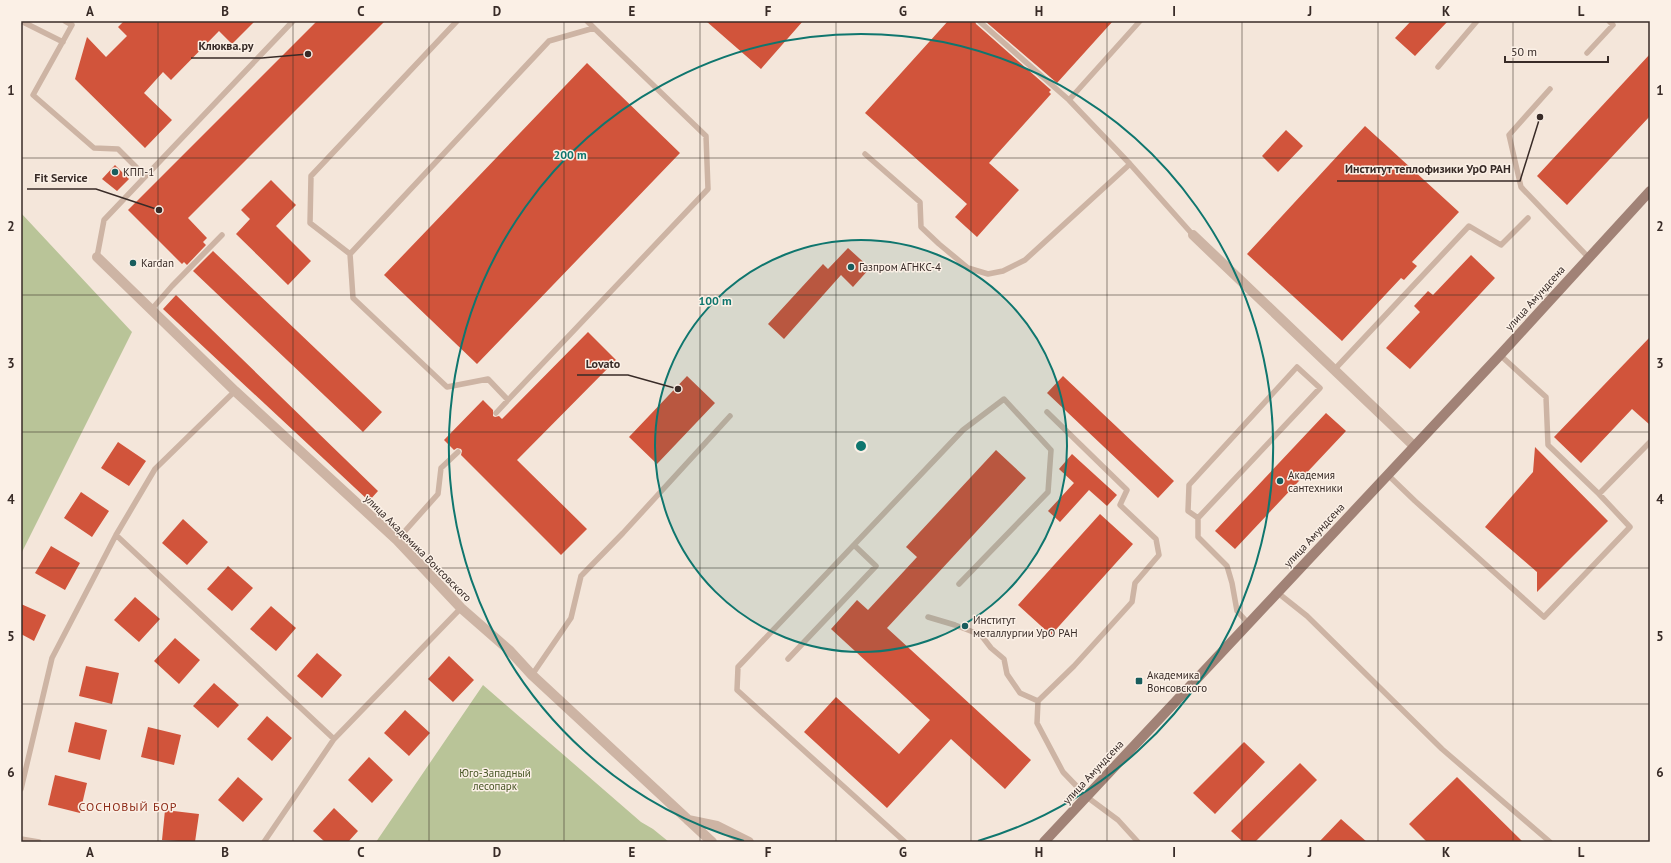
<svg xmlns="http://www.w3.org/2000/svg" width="1671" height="863" viewBox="0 0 1671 863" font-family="'PT Sans',sans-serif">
  <rect width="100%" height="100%" fill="#f4e6da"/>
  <path fill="#b9c498" d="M 21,213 L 132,332 L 21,554 Z
    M 483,685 L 641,822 L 653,829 L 669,842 L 376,842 Z"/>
  <path fill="#d1543b" d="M 124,21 L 255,21 L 232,44 L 219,31 L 171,80 L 163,72 L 144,93 L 172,120 L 145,148 L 75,79 L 87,37 L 106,57 L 127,36 L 118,27 Z
    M 317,21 L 385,21 L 188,218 L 207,238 L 203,242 L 206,245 L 187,265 L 184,262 L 182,264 L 128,210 Z
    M 706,21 L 803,21 L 761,69 Z
    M 948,21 L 975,21 L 976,24 L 1051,90 L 1049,92 L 1051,94 L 989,163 L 1019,190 L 977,237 L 955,217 L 967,204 L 865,113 Z
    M 985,21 L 1113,21 L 1057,83 Z
    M 1411,21 L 1448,21 L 1415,56 L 1395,38 Z
    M 1650,54 L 1650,116 L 1567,205 L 1537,176 Z
    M 587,63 L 680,153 L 477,364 L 384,275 Z
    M 1365,126 L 1459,212 L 1412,262 L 1417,266 L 1404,280 L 1401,278 L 1342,341 L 1247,254 Z
    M 1286,130 L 1303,146 L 1278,172 L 1262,156 Z
    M 115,165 L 129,179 L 117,191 L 102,179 Z
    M 271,180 L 296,205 L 276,226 L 311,261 L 288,285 L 236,234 L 250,219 L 241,210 Z
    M 848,248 L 870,268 L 853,287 L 841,275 L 784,339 L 768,324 L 823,264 L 828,269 Z
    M 213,251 L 382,412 L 363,432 L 193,271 Z
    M 1471,255 L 1495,278 L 1410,369 L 1386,348 L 1420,312 L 1414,306 L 1428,291 L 1433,295 Z
    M 176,295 L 378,491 L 369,501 L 163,309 Z
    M 588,332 L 616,360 L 517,460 L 587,529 L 561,555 L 461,455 L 462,451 L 461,449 L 457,448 L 454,450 L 444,440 L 483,400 L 493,410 L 493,416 L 495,417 L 499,416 L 502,419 Z
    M 1650,337 L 1650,425 L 1632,409 L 1581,463 L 1554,437 Z
    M 687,376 L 715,403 L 657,464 L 629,437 Z
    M 1063,376 L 1174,481 L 1158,498 L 1047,393 Z
    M 1326,413 L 1346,431 L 1235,549 L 1215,531 Z
    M 118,442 L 146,461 L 129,486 L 101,468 Z
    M 1535,447 L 1608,521 L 1537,592 L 1537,572 L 1485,527 L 1533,472 Z
    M 996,450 L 1026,478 L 887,628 L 1031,760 L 1005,789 L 951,739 L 887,808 L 804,732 L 836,697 L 899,754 L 930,720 L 831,629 L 857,600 L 868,610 L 917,557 L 906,547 Z
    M 1072,454 L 1117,495 L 1107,506 L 1089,490 L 1060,522 L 1048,511 L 1074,483 L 1059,469 Z
    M 81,492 L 109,511 L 92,537 L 64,518 Z
    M 1100,514 L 1133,544 L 1051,635 L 1018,605 Z
    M 183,519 L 208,542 L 187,565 L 162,543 Z
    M 51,546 L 80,563 L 65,590 L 35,573 Z
    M 228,566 L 253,588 L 232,611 L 207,589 Z
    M 135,597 L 160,619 L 139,642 L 114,620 Z
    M 21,604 L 46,615 L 34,641 L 21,634 Z
    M 271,606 L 296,628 L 276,651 L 250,629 Z
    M 175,638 L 200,660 L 179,684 L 154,661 Z
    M 317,653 L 342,675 L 322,698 L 297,676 Z
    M 449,656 L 474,680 L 453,702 L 428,679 Z
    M 86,666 L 119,673 L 112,704 L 79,696 Z
    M 214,683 L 239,705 L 218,728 L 193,706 Z
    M 405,710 L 430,733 L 409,756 L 384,733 Z
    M 267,716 L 292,738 L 272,761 L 247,739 Z
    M 75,722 L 107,730 L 100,760 L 68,752 Z
    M 148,727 L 181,735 L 174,765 L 141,757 Z
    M 1244,742 L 1265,762 L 1215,814 L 1193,793 Z
    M 369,757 L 393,780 L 372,803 L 348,780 Z
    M 1300,763 L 1317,780 L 1255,842 L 1243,842 L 1231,831 Z
    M 55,775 L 87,783 L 80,813 L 48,805 Z
    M 238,777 L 263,799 L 243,822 L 218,800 Z
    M 1457,777 L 1523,842 L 1427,842 L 1409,824 Z
    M 334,808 L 358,831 L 348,842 L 325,842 L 313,831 Z
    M 165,810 L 199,814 L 195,842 L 162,840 Z
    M 1341,819 L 1367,842 L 1319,842 Z"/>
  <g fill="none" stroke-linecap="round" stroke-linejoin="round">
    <path stroke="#cdb4a4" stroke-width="5.5" d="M 21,21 L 63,42
      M 65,21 L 72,25 L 33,95 L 94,148 L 118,149 L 145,176
      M 587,21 L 594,28
      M 979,21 L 1069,100 L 1130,164 L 1193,235
      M 1587,53 L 1613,25 L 1609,21
      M 1438,67 L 1477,21
      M 1550,89 L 1509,135 L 1521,187 L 1588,257
      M 1069,100 L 1140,21
      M 865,154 L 920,202 L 921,227 L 939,244 L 968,268 L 988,274 L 1003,271 L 1025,260 L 1130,164
      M 350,254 L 310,223 L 311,176 L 457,21
      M 97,257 L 104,220 L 293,21
      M 151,310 L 172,286 L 222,235
      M 1500,355 L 1546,397 L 1548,445 L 1599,494
      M 1334,370 L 1469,226 L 1501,245 L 1528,218
      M 1047,412 L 1127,490 L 1120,505 L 1156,539 L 1159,555 L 1135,583 L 1132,602 L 1074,666 L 1038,701 L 1037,723 L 1063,772 L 1087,797 L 1118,820 L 1138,842
      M 496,413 L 508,400 L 708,189 L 706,136 L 594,28 L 549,41 L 350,254 L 353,298 L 447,387 L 488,379 L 508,400
      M 1388,475 L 1415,501 L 1544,617 L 1630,527 L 1599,494 L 1650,442
      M 1198,518 L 1188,511 L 1189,485 L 1297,367 L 1320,388 L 1198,518 L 1198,537 L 1227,566 L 1232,583 L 1237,611 L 1249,624
      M 116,535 L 334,739
      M 397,540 L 438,494 L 441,468 L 458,452
      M 1278,593 L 1307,616 L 1442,749 L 1550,842
      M 928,617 L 955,625 L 981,635 L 991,648 L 1004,659 L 1007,674 L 1020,693 L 1038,701
      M 788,659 L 876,566 L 854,545
      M 532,675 L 571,618 L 581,576 L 623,533 L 730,416
      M 21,789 L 52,658 L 116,535 L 155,469 L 235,391
      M 21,839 L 39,842
      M 264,842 L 334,739 L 461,608
      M 905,842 L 737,690 L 738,667 L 963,430 L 1004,399 L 1051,450 L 1048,492 L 959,584"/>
    <path stroke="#cdb4a4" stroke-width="10" d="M 1193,235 L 1414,446
      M 97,257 L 235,391 L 397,540 L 461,608 L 509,650 L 532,675 L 712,842
      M 688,820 L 717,826 L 749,842"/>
    <path stroke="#a18276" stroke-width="10" d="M 1044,842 L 1500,355 L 1650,191"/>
  </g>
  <path fill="none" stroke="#382b27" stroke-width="1" stroke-opacity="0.55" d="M 158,21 L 158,842M 293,21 L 293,842M 429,21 L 429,842M 564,21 L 564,842M 700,21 L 700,842M 836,21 L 836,842M 971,21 L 971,842M 1107,21 L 1107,842M 1242,21 L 1242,842M 1378,21 L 1378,842M 1513,21 L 1513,842M 21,158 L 1650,158M 21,295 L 1650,295M 21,432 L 1650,432M 21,568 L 1650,568M 21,704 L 1650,704"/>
  <circle cx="861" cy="446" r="206" fill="#0f766e" fill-opacity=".12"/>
  <g fill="none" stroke="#0f766e" stroke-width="2">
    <circle cx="861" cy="446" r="206"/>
    <path d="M744 841A412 412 0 1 1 978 841"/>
  </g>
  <g fill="#185d5d" stroke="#fbf0e6" stroke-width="1.5">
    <circle cx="115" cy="172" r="4"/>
    <circle cx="133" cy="263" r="4"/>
    <circle cx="851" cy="267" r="4"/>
    <circle cx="1280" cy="481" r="4"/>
    <circle cx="965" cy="626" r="4"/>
    <rect x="1135" y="677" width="8" height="8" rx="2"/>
  </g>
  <g text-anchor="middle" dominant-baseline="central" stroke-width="3" stroke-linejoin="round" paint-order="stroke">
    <g font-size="11" fill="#382b27" stroke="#fbf0e6" text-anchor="start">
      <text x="123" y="172">КПП-1</text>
      <text x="141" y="263">Kardan</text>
      <text x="859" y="267">Газпром АГНКС-4</text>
      <text x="1288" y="475">Академия<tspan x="1288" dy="13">сантехники</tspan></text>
      <text x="973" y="620">Институт<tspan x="973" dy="13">металлургии УрО РАН</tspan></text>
      <text x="1147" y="675">Академика<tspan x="1147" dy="13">Вонсовского</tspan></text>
    </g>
    <g font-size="11" fill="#382b27" stroke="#fbf0e6">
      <text transform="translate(1535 298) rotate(-48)">улица Амундсена</text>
      <text transform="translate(1314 535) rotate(-47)">улица Амундсена</text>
      <text transform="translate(418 548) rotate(45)">улица Академика Вонсовского</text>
      <text transform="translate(1093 772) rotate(-47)">улица Амундсена</text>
    </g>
    <g font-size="11" fill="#4a5828" stroke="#fbf0e6">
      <text x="495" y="773">Юго-Западный<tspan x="495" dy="13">лесопарк</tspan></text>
    </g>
    <g font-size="12" letter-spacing="1" fill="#8e2c18" stroke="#fbf0e6">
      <text x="128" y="806">СОСНОВЫЙ БОР</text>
    </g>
  </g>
  <circle cx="861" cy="446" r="6" fill="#0f766e" stroke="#fbf0e6" stroke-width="2"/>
  <g font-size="12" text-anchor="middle" font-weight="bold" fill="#0f766e" stroke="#fbf0e6" stroke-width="3" stroke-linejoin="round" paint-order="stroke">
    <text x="570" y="159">200 m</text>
    <text x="715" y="305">100 m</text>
  </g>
  <path fill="none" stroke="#382b27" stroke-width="1.5" d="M308 54L262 58H191M1540 117L1520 181H1337M159 210L96 189H27M678 389L628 375H577"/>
  <g fill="#382b27" stroke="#fbf0e6" stroke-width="1.5">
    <circle cx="308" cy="54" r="4"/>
    <circle cx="1540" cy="117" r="4"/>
    <circle cx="159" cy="210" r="4"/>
    <circle cx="678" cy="389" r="4"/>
  </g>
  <g font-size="12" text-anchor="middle" font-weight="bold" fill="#382b27" stroke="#fbf0e6" stroke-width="3" stroke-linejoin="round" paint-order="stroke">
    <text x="226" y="50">Клюква.ру</text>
    <text x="1428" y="173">Институт теплофизики УрО РАН</text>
    <text x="61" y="182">Fit Service</text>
    <text x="603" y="368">Lovato</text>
  </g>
  <rect width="1671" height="863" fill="none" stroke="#fbf0e6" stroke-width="44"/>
  <path d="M1505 56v6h103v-6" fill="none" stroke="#382b27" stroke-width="2"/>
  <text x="1511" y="56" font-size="12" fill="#382b27" stroke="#fbf0e6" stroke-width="3" paint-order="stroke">50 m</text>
  <rect x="22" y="22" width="1627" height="819" fill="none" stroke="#382b27" stroke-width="1.5"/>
  <g font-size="13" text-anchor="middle" font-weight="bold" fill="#382b27">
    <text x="90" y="16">A</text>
    <text x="225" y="16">B</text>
    <text x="361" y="16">C</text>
    <text x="497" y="16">D</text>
    <text x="632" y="16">E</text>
    <text x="768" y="16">F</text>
    <text x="903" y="16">G</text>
    <text x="1039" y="16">H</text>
    <text x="1174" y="16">I</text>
    <text x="1310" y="16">J</text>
    <text x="1446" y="16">K</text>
    <text x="1581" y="16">L</text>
    <text x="11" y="95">1</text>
    <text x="1660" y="95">1</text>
    <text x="11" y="231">2</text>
    <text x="1660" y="231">2</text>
    <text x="11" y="368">3</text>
    <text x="1660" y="368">3</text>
    <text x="11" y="504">4</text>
    <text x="1660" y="504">4</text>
    <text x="11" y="641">5</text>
    <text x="1660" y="641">5</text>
    <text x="11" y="777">6</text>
    <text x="1660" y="777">6</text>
    <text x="90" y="857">A</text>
    <text x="225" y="857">B</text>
    <text x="361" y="857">C</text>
    <text x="497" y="857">D</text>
    <text x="632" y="857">E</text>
    <text x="768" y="857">F</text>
    <text x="903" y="857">G</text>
    <text x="1039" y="857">H</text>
    <text x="1174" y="857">I</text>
    <text x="1310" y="857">J</text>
    <text x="1446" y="857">K</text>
    <text x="1581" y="857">L</text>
  </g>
</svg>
